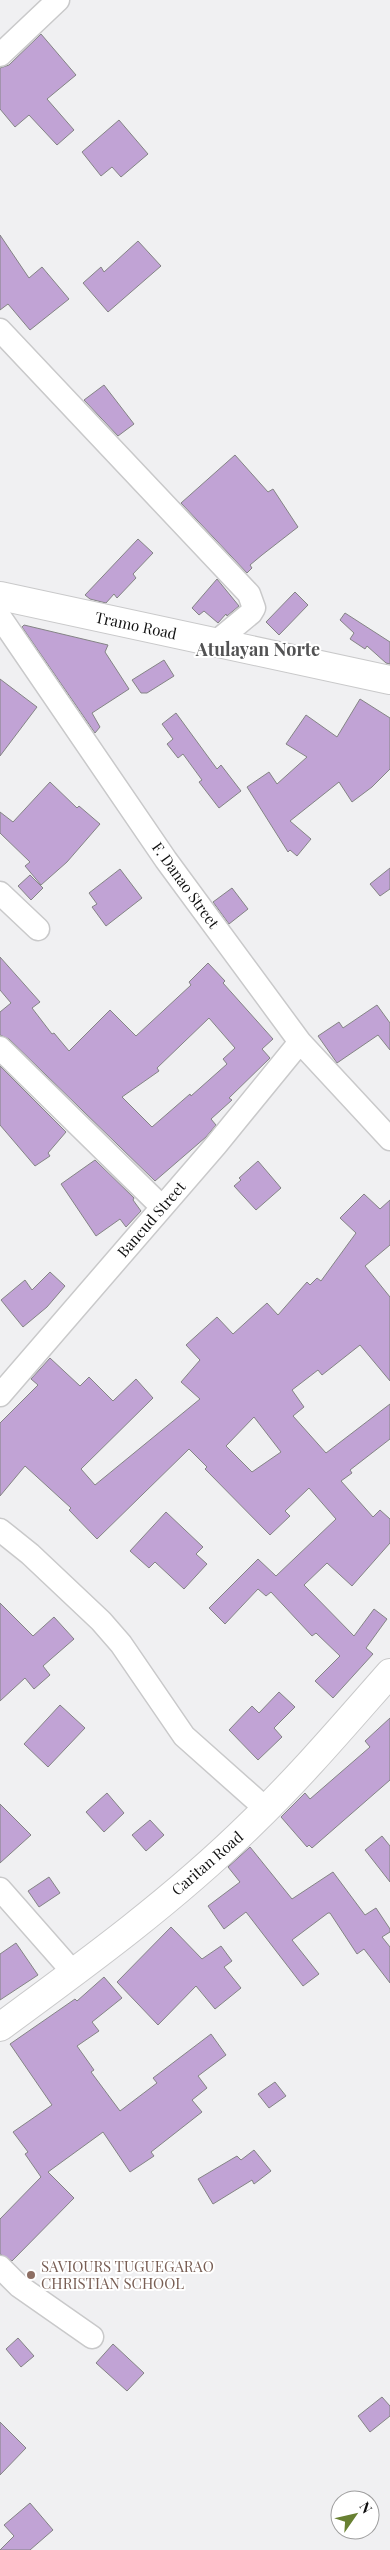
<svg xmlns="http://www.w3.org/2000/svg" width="390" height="2550" viewBox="0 0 390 2550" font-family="'Playfair Display',serif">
  <rect width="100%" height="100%" fill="#f0f0f2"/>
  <path fill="#c1a3d5" stroke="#848485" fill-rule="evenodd" d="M 41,34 L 76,75 L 47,99 L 74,130 L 57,145 L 29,115 L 15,127 L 0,109 L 0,68 L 9,65 Z
    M 119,120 L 148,154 L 121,177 L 112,167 L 101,176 L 82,152 Z
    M 0,235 L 29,278 L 42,267 L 69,299 L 30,330 L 8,304 L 0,310 Z
    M 138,241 L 161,266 L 108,312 L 83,283 L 101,267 L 104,272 Z
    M 104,385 L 134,424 L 118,436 L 84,400 Z
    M 235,455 L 268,492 L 273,489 L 298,527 L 262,555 L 250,565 L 252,568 L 247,573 L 181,503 Z
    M 138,539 L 153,553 L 133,574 L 136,578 L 117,598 L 114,594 L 106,603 L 90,599 L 85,595 Z
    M 217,579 L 239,606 L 227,616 L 226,614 L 218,623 L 204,611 L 199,615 L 192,608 Z
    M 295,592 L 308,605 L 279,635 L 266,622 Z
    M 345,613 L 390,642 L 390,664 L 386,663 L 367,646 L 365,649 L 350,639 L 354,633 L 340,620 Z
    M 24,625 L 108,645 L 105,652 L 129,689 L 92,713 L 100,727 L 95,733 L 22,627 Z
    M 164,660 L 174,676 L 147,693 L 141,693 L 132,680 Z
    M 0,679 L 37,707 L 0,756 Z
    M 360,699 L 390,718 L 390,769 L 372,787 L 352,802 L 339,782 L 290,821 L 311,839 L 297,856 L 290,850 L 288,852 L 247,787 L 269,772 L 277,784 L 307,757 L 286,744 L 306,715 L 337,737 Z
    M 176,713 L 217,769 L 221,765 L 241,791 L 219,808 L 199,782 L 202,780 L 183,754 L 178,758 L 167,744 L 173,739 L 162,724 Z
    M 50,782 L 77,808 L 79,806 L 100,824 L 67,862 L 41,885 L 25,866 L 30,862 L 0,833 L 0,812 L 13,822 Z
    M 390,868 L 390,889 L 380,896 L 370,884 Z
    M 120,869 L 142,898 L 106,926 L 92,907 L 97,904 L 89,893 Z
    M 30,875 L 43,888 L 31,900 L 18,886 Z
    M 232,888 L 248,909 L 229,924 L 213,902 Z
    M 0,957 L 40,1002 L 32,1008 L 52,1034 L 54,1033 L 69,1051 L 110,1010 L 136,1036 L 191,985 L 189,982 L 208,963 L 225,981 L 223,983 L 273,1039 L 262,1049 L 270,1058 L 229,1098 L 232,1100 L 211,1119 L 216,1125 L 206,1137 L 155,1181 L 9,1039 L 0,1035 L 0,1012 L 11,1003 L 0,990 ZM 209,1018 L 235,1048 L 223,1059 L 227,1064 L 191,1096 L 190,1094 L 152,1127 L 122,1097 L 159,1071 L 157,1068 Z
    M 377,1005 L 390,1023 L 390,1050 L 378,1035 L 337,1063 L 318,1036 L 339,1022 L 343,1028 Z
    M 0,1066 L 66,1132 L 48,1153 L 50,1156 L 35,1166 L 0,1125 Z
    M 95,1160 L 134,1198 L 133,1200 L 141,1211 L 126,1227 L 120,1219 L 96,1236 L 61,1184 Z
    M 258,1161 L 281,1188 L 256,1210 L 234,1186 L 241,1180 L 239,1178 Z
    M 364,1194 L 380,1209 L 390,1200 L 390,1245 L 365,1266 L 390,1297 L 390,1381 L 360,1345 L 322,1375 L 318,1370 L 292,1390 L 304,1407 L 293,1416 L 326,1453 L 390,1404 L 390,1439 L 350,1470 L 352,1473 L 341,1481 L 373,1517 L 380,1510 L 390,1519 L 390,1543 L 352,1586 L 327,1563 L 304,1585 L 354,1636 L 374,1609 L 387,1619 L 366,1648 L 373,1654 L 333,1698 L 315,1681 L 340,1656 L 316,1633 L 312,1636 L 271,1592 L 266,1596 L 258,1589 L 225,1624 L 209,1608 L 258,1559 L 276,1576 L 336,1519 L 309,1488 L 285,1511 L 290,1516 L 270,1535 L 205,1469 L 207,1467 L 189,1449 L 97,1539 L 69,1510 L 71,1508 L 25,1466 L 0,1496 L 0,1423 L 38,1385 L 31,1379 L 50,1358 L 80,1386 L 89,1377 L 113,1401 L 136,1379 L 153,1398 L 81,1469 L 95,1485 L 200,1399 L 181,1382 L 200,1360 L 186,1345 L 217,1317 L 233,1334 L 267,1303 L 278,1315 L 307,1282 L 310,1285 L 317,1278 L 321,1281 L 356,1233 L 340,1218 ZM 254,1417 L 281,1452 L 252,1472 L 226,1446 Z
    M 50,1272 L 65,1286 L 47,1307 L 23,1327 L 1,1300 L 25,1280 L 32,1290 Z
    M 166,1512 L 203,1547 L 196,1554 L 207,1564 L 184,1589 L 155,1562 L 149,1568 L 130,1551 Z
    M 0,1603 L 33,1636 L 54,1617 L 74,1639 L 43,1666 L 50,1675 L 34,1689 L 25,1678 L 0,1701 Z
    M 279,1692 L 295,1707 L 274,1728 L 282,1737 L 258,1760 L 229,1730 L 252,1706 L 259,1713 Z
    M 60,1705 L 85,1728 L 48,1767 L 24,1744 Z
    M 390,1718 L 390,1780 L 312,1848 L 309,1845 L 307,1847 L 281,1817 L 305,1793 L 310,1799 L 370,1747 L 365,1741 Z
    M 107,1793 L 124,1813 L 104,1832 L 86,1812 Z
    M 0,1804 L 31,1835 L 0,1863 Z
    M 150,1820 L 164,1835 L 146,1851 L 132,1835 Z
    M 382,1836 L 390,1846 L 390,1882 L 365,1850 Z
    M 250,1847 L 292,1899 L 333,1872 L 365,1915 L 376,1908 L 390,1929 L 390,1932 L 382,1937 L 390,1947 L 390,1983 L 364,1949 L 357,1954 L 330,1913 L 328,1913 L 292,1940 L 319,1974 L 303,1986 L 246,1912 L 224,1929 L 208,1906 L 240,1882 L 228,1867 Z
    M 49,1877 L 60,1893 L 39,1907 L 28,1891 Z
    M 171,1927 L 202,1959 L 221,1946 L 232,1961 L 224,1967 L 241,1988 L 215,2009 L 196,1986 L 158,2025 L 117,1982 Z
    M 16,1943 L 38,1975 L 0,2000 L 0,1954 Z
    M 104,1977 L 122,1998 L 92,2022 L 99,2031 L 77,2046 L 94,2070 L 91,2072 L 120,2111 L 157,2083 L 153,2078 L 211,2034 L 226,2055 L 198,2076 L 207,2088 L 192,2100 L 202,2112 L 151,2152 L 154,2156 L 130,2172 L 103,2132 L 48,2172 L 74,2198 L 12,2261 L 0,2254 L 0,2219 L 41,2177 L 25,2154 L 28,2152 L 13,2132 L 52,2105 L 10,2044 L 75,1999 L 77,2001 Z
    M 275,2082 L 286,2096 L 269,2108 L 258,2094 Z
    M 254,2150 L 271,2171 L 254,2184 L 252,2180 L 213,2204 L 198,2179 L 237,2156 L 241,2160 Z
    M 18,2338 L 34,2356 L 21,2367 L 6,2349 Z
    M 113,2344 L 144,2373 L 127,2391 L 96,2363 Z
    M 382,2397 L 390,2406 L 390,2416 L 370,2432 L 358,2416 Z
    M 0,2422 L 26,2448 L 0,2475 Z
    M 30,2503 L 53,2530 L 30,2550 L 0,2550 L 14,2536 L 4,2525 Z"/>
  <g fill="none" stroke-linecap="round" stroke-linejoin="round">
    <g stroke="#c9c9ca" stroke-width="25">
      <path id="minor" d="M 0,55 L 58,0
        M 0,330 L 249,594 L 254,608 L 251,613 L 216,642
        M 0,617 L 166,860 L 300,1042 L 390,1139
        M 0,893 L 38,929
        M 0,1048 L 162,1207
        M 0,1395 L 216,1145 L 300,1042
        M 0,1530 L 30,1554 L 101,1621 L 121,1644 L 184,1736 L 266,1809
        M 0,1889 L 73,1972
        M 0,2267 L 19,2286 L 92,2337"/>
    </g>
    <g stroke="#c9c9ca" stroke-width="30">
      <path id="major" d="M 0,596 L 390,680
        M 0,2027 C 86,1964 175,1899 251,1824 C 300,1777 345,1724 390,1673"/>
    </g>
    <use href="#minor" stroke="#fff" stroke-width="22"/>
    <use href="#major" stroke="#fff" stroke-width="28"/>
  </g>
  <circle fill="#8d6e63" stroke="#fff" stroke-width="2" cx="31" cy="2275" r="5"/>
  <g text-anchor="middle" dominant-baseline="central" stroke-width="4" stroke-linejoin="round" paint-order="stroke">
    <g font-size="15" fill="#0f0f0f" stroke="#fff">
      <text transform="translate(136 625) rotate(12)">Tramo Road</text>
      <text transform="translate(186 885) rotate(54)">F. Danao Street</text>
      <text transform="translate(151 1219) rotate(-49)">Bancud Street</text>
      <text transform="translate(207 1863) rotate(-41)">Caritan Road</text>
    </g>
    <g font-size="15" fill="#785e54" stroke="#fff" text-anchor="start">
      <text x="41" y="2266">SAVIOURS TUGUEGARAO<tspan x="41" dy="17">CHRISTIAN SCHOOL</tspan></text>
    </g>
    <g font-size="18" font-weight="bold" fill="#525253" stroke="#fff">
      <text x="258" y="649">Atulayan Norte</text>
    </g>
  </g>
  <g transform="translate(355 2515) rotate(56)"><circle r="24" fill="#ffffff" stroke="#9f9f9f"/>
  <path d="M0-4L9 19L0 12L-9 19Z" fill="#688032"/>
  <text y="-8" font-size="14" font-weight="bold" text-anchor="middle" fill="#0f0f0f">N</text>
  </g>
</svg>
